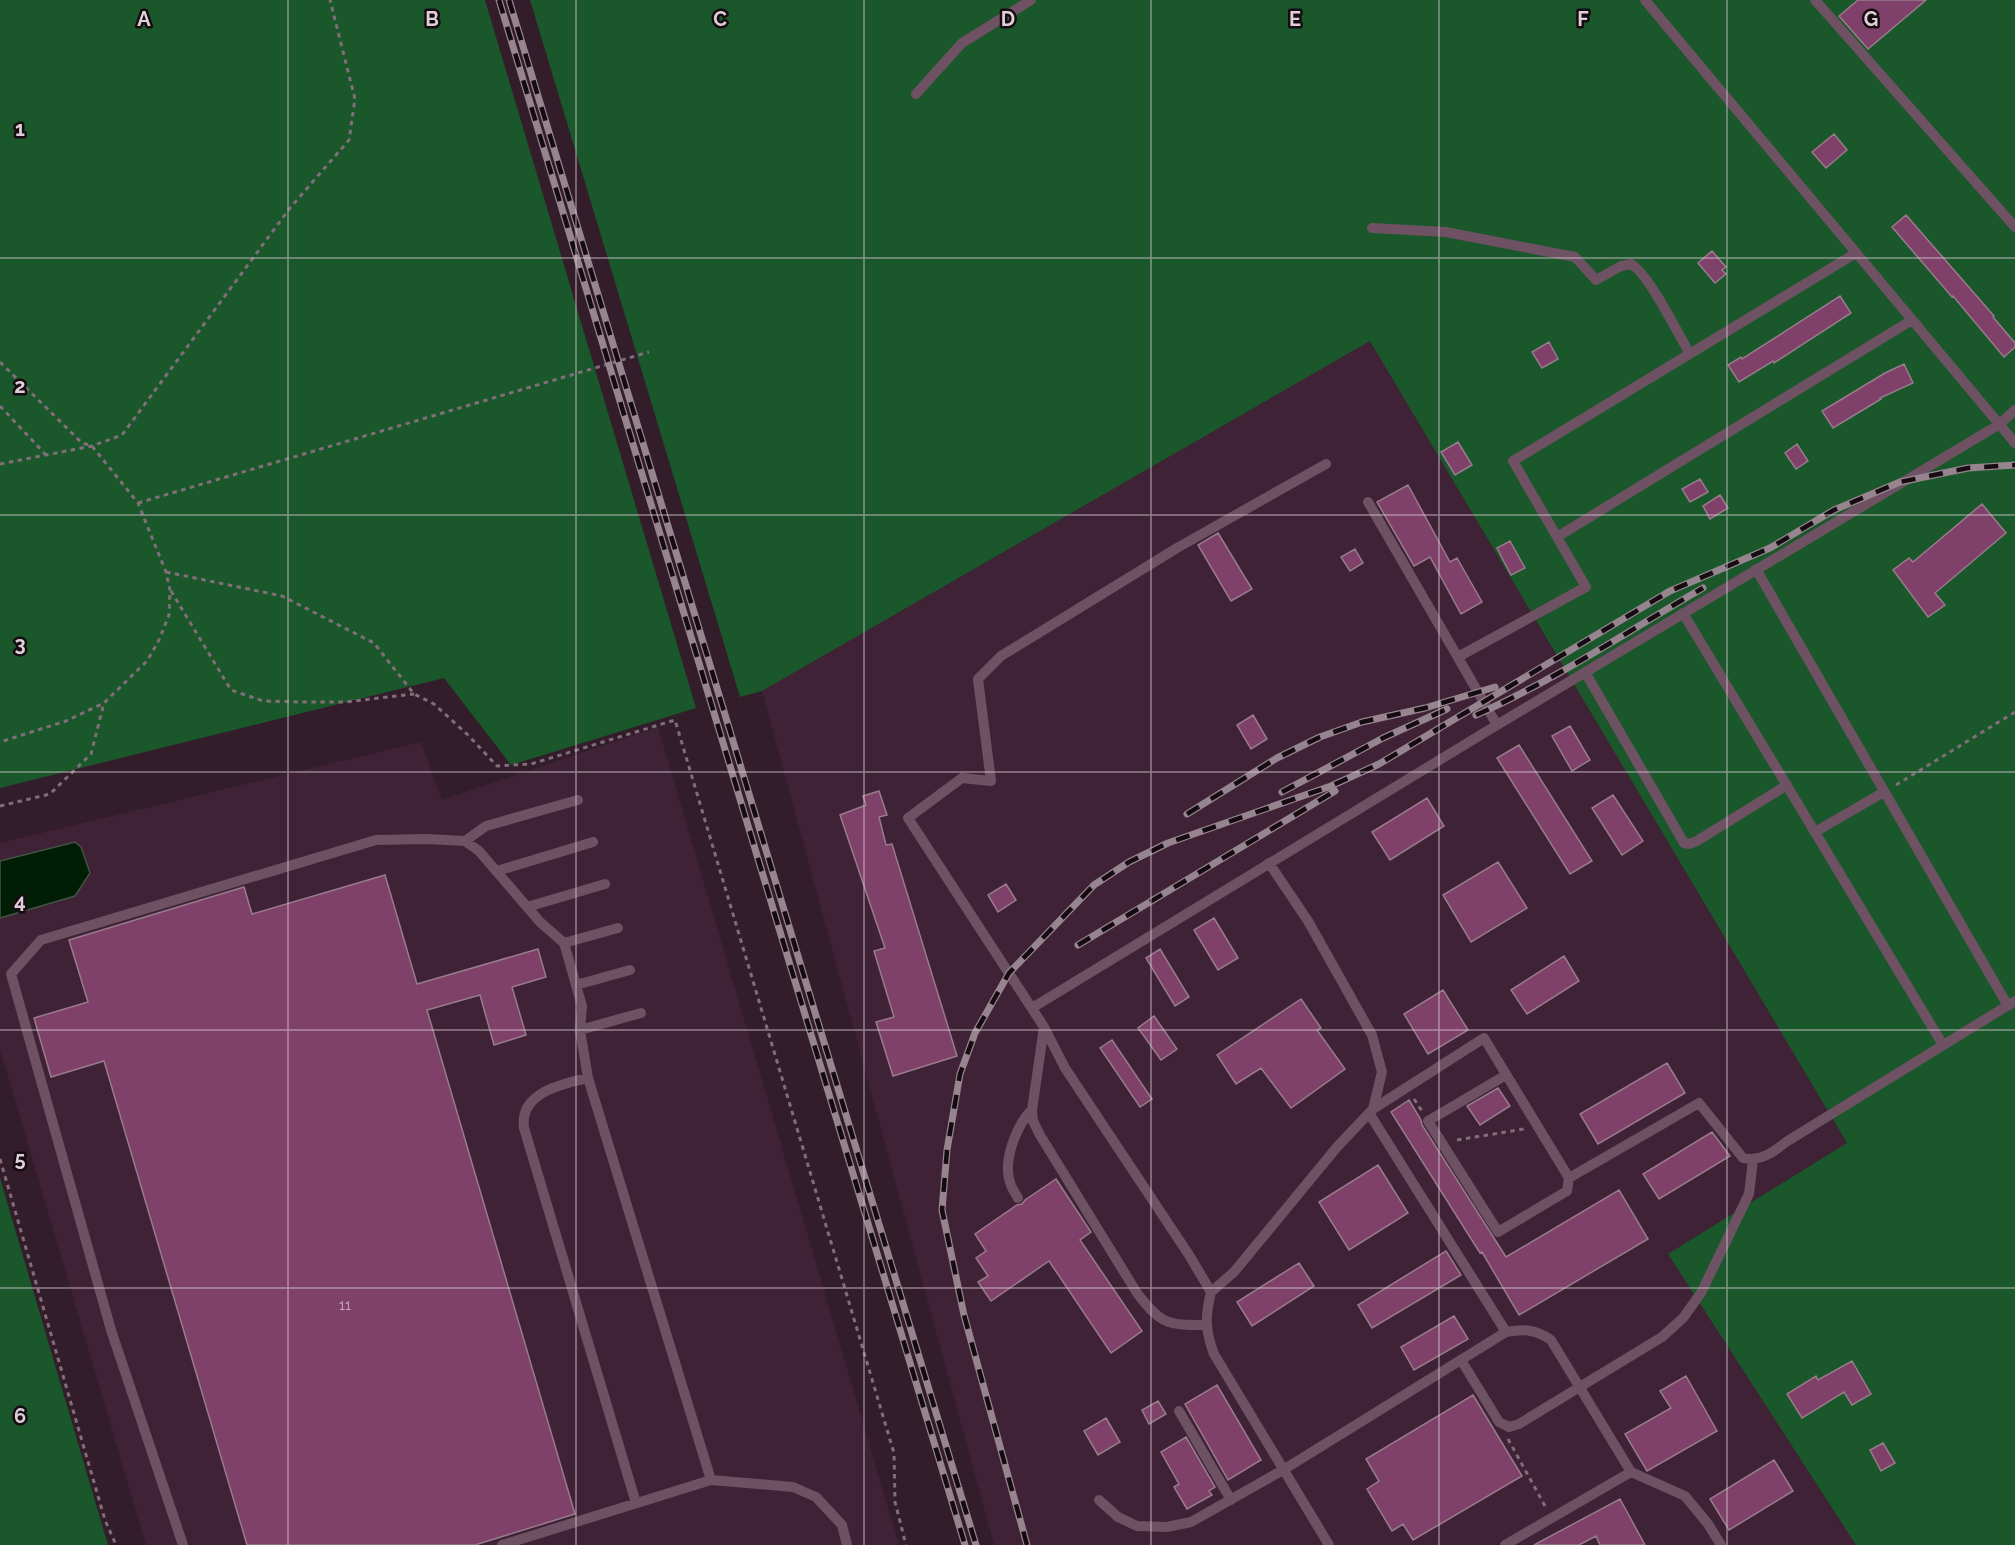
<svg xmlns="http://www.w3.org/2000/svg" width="2015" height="1545" viewBox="0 0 2015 1545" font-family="Raleway,sans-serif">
  <rect width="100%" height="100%" fill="#331d2b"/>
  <path fill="#3f2235" d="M 2015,0 L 2015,1545 L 994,1545 L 762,691 L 1369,341 Z
    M 658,727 L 899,1545 L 146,1545 L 0,1049 L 0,843 L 421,742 L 442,800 Z"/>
  <path fill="#1a572a" d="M 0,0 L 485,0 L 696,708 L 511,765 L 444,678 L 0,788 Z
    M 530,0 L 2015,0 L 2015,1545 L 1856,1545 L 1668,1254 L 1847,1143 L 1370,341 L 762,691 L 740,697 Z
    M 0,1178 L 108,1545 L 0,1545 Z"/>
  <path fill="#001e06" stroke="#435345" stroke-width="1.5" d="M 75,842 L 81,847 L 90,873 L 75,896 L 0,918 L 0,861 Z"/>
  <path fill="#7f406a" stroke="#987c8c" stroke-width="1.5" d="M 1858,0 L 1926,0 L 1868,49 L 1839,16 Z
    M 1834,134 L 1847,150 L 1826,168 L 1812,152 Z
    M 1906,215 L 1994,316 L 1993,317 L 2015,343 L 2015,347 L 2004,357 L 1953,296 L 1952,297 L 1892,227 Z
    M 1712,251 L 1726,267 L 1722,270 L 1726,274 L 1715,283 L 1698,263 Z
    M 1840,296 L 1851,313 L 1774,363 L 1773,361 L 1739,382 L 1728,365 L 1741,357 L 1742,359 Z
    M 1549,342 L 1558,359 L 1542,368 L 1532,352 Z
    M 1904,364 L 1913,383 L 1880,398 L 1881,399 L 1833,428 L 1822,411 L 1885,373 Z
    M 1458,442 L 1472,465 L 1455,475 L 1441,452 Z
    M 1797,444 L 1808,461 L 1796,469 L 1785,453 Z
    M 1700,479 L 1708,492 L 1690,502 L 1682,489 Z
    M 1408,485 L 1450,562 L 1457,558 L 1482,602 L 1461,614 L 1430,557 L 1414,566 L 1377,502 Z
    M 1720,495 L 1728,508 L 1710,519 L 1703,506 Z
    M 1982,504 L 2006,533 L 1935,593 L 1945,605 L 1928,617 L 1893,570 L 1909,558 L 1913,562 Z
    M 1218,533 L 1252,589 L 1231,601 L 1198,545 Z
    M 1510,541 L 1525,568 L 1511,575 L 1497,548 Z
    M 1355,549 L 1363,563 L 1350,571 L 1341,557 Z
    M 1253,715 L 1267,739 L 1251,749 L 1237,725 Z
    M 1570,726 L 1590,760 L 1572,771 L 1552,736 Z
    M 1519,745 L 1592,861 L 1570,874 L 1497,758 Z
    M 879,791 L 887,815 L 879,817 L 886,845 L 892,844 L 957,1056 L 893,1076 L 876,1022 L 894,1017 L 874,951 L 885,948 L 840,815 L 866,805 L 863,796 Z
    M 1613,795 L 1643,841 L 1622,855 L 1592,808 Z
    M 1427,798 L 1444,826 L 1390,860 L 1372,832 Z
    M 1498,862 L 1527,908 L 1471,942 L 1443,895 Z
    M 385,875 L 417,984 L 538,949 L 546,977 L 512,987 L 526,1035 L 494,1045 L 480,995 L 427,1010 L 575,1514 L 475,1545 L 247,1545 L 104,1061 L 51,1077 L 34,1018 L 88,1002 L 69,940 L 244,887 L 252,914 Z
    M 1006,884 L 1016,900 L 998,912 L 988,895 Z
    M 1214,918 L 1238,958 L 1218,970 L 1194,930 Z
    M 1160,949 L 1189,997 L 1175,1006 L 1146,958 Z
    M 1564,956 L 1579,981 L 1527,1014 L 1511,990 Z
    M 1443,990 L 1468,1030 L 1428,1054 L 1404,1014 Z
    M 1301,999 L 1321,1028 L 1317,1030 L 1345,1069 L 1291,1108 L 1261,1068 L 1236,1084 L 1217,1055 Z
    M 1154,1016 L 1177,1049 L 1161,1060 L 1138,1028 Z
    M 1112,1040 L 1152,1099 L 1140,1107 L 1100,1048 Z
    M 1667,1063 L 1685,1093 L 1598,1144 L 1580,1114 Z
    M 1498,1088 L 1510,1106 L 1480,1125 L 1467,1106 Z
    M 1409,1100 L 1421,1120 L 1422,1125 L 1506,1257 L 1619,1190 L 1648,1239 L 1519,1315 L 1482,1252 L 1480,1253 L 1391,1112 Z
    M 1712,1132 L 1730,1156 L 1659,1199 L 1643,1174 Z
    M 1378,1165 L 1408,1213 L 1349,1250 L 1319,1202 Z
    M 1056,1179 L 1091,1232 L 1080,1240 L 1142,1331 L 1111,1353 L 1049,1261 L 991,1301 L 978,1282 L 988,1276 L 976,1258 L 986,1251 L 975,1234 L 1017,1205 L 1022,1204 L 1025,1200 Z
    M 1446,1251 L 1461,1275 L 1372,1328 L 1358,1305 Z
    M 1299,1263 L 1314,1286 L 1252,1326 L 1237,1302 Z
    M 1454,1316 L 1468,1339 L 1414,1370 L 1401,1347 Z
    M 1852,1361 L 1871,1394 L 1852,1405 L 1844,1392 L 1802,1418 L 1787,1394 L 1816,1376 L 1818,1380 Z
    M 1686,1376 L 1717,1431 L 1647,1471 L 1625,1434 L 1671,1408 L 1660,1391 Z
    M 1217,1385 L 1261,1460 L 1228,1480 L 1185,1404 Z
    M 1473,1395 L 1522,1476 L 1413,1540 L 1403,1524 L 1392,1531 L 1367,1489 L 1379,1481 L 1366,1459 Z
    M 1158,1401 L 1166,1414 L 1149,1424 L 1142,1410 Z
    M 1106,1418 L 1120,1442 L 1098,1455 L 1084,1431 Z
    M 1186,1437 L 1215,1487 L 1209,1491 L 1212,1495 L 1187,1509 L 1174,1487 L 1179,1484 L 1161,1452 Z
    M 1883,1443 L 1895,1463 L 1881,1471 L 1870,1450 Z
    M 1774,1460 L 1793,1491 L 1729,1530 L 1710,1499 Z
    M 1620,1499 L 1645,1545 L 1600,1545 L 1596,1536 L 1579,1545 L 1534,1545 Z"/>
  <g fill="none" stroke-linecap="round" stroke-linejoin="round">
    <path stroke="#816e7a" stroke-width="3" stroke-dasharray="4.5 4.5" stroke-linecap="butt" d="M 0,362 L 82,443 L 92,446 L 138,503 L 166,572 L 170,590 L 169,615 L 159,640 L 147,661 L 104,703 L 66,721 L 0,742
      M 0,406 L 46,455
      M 0,464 L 92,446 L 122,435 L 290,208 L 349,140 L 355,99 L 330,0
      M 138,503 L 649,352
      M 166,572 L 282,596 L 374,643 L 414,694 L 434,704 L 468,735 L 497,766 L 531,764 L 675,720 L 894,1453 L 895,1502 L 906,1545
      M 171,591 L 231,690 L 263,701 L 300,702 L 345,702 L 414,694
      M 1896,785 L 2015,712
      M 0,806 L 50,794 L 91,754 L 104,703
      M 1414,1099 L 1422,1111
      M 1457,1140 L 1524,1129
      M 0,1159 L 105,1520 L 116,1545
      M 1508,1439 L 1545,1506"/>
    <path stroke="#6e5163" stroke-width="10" d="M 1645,0 L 2015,443
      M 1815,0 L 2015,227
      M 916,94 L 962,43 L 1031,0
      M 1372,228 L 1446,232 L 1575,257 L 1596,280 L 1621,266 L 1631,264 C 1649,274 1678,334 1690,354
      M 1326,464 L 1177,548 L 1001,656 L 978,679 L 991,781 L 962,778 L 908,818 L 1044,1027 L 1065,1068 L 1189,1255 L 1211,1292 C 1205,1317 1205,1330 1214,1354 L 1329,1545
      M 1368,502 L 1497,725
      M 1557,537 L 1912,320
      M 1756,569 L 2008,1006
      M 1683,613 L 1943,1045
      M 1458,657 L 1586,587 L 1513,461 L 1856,253
      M 1585,672 L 1684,843 L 1689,844 L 1697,841 L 1787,785
      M 1815,832 L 1884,792
      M 465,841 L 486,826 L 578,800
      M 497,871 L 593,842
      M 527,907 L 605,884
      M 564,943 L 618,928
      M 576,985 L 630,970
      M 1032,1008 L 1497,725 L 2000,424 L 2015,410
      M 1044,1027 L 1032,1110 L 1033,1121 L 1040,1135 L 1137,1293 C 1161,1325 1168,1325 1206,1325
      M 580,1030 L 641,1013
      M 1506,1075 L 1428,1121 L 1498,1232 L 1567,1191 L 1569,1178
      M 588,1078 C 561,1084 519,1093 524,1128 L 636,1503
      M 1373,1109 L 1484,1038 L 1569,1178 L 1699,1103 L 1743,1158 C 1760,1162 1774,1152 1786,1142 L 2015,1001
      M 1369,1113 L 1506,1332
      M 1018,1198 C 1013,1190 1008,1182 1008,1171 C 1007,1152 1018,1123 1032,1110
      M 1211,1292 L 1234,1272 L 1337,1147 L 1373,1109 L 1382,1072 L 1372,1035 L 1308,921 L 1269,863
      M 1461,1360 L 1499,1422 L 1509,1427 L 1519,1424 L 1662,1337 L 1683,1318 L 1701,1293 L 1749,1194 L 1753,1160
      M 1179,1411 L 1231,1500
      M 1631,1472 L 1685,1496 L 1708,1524 L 1721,1545
      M 1099,1500 L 1118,1517 L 1137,1526 L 1167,1527 L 1191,1522 L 1283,1470 L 1506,1332 C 1524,1329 1535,1329 1551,1340 L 1631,1472 L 1505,1545
      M 183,1545 L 111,1330 L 11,974 L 41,940 L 376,840 L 426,839 L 465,841 L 479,851 L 540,922 L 564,943 L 582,1006 L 580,1030 L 588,1078 L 711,1480
      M 502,1545 L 711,1480 L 793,1487 L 816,1497 L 842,1525 L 847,1545"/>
    <g stroke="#96848f" stroke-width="7">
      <path id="rail" d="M 499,0 L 965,1545
        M 509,0 L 976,1545
        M 1476,715 C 1555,680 1628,631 1703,588
        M 1282,792 L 1383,738 L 1447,709
        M 1187,814 L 1277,758 L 1320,737 L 1362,722 L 1425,708 L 1495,687
        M 1078,945 L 1335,791
        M 1027,1545 L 964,1315 L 942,1210 L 947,1150 L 960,1074 L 975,1033 L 1009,973 L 1094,885 L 1129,862 L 1168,843 L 1331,786 L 1379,764 L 1670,591 L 1770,548 L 1834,510 L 1900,482 L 1968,468 L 2015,465"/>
    </g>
    <use href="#rail" stroke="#150b11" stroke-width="4.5" stroke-dasharray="14" stroke-linecap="butt"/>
  </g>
  <path fill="none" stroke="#decfd8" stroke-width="1.5" stroke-opacity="0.55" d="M 288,0 L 288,1545M 576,0 L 576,1545M 864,0 L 864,1545M 1151,0 L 1151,1545M 1439,0 L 1439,1545M 1727,0 L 1727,1545M 0,258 L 2015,258M 0,515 L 2015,515M 0,772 L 2015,772M 0,1030 L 2015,1030M 0,1288 L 2015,1288"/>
  <g text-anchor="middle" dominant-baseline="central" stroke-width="5" stroke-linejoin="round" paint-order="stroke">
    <g font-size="14" fill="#c6abbc">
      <text x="345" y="1305">11</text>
    </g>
  </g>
  <g font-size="20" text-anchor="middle" font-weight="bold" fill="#decfd8" stroke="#150b11" stroke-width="5" stroke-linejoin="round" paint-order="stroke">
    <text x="144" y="26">A</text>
    <text x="432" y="26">B</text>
    <text x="720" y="26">C</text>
    <text x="1008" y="26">D</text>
    <text x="1295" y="26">E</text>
    <text x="1583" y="26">F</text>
    <text x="1871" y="26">G</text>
    <text x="20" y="136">1</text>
    <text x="20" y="393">2</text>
    <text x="20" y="651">3</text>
    <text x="20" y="908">4</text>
    <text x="20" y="1166">5</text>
    <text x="20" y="1423">6</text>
  </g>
</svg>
